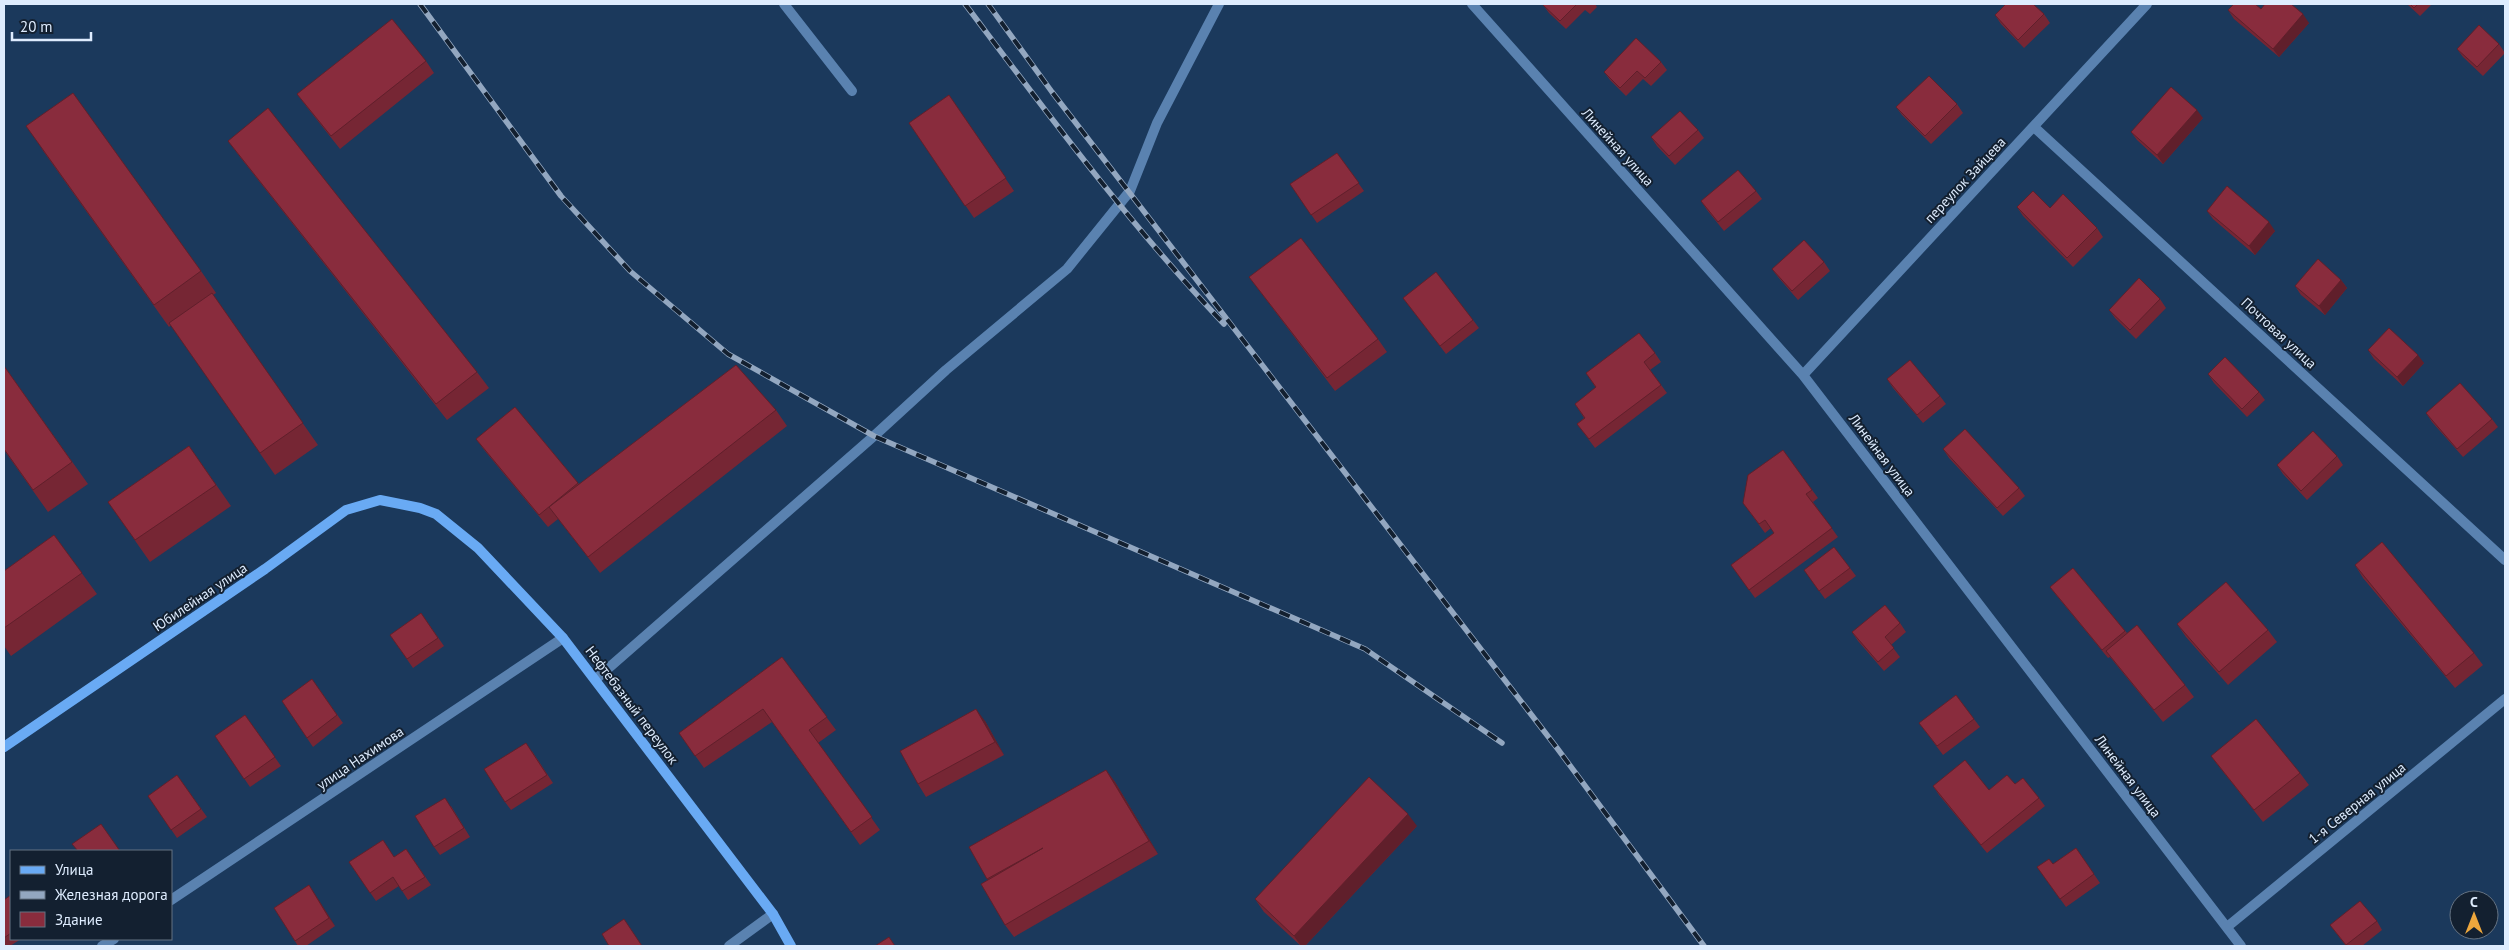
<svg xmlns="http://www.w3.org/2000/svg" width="2509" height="950" viewBox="0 0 2509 950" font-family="'PT Sans',sans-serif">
  <rect width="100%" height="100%" fill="#1b395c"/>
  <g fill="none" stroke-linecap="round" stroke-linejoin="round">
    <path stroke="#5a82b0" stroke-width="10" d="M 784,4 L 852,91
      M 1472,4 L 1803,375 L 2241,946
      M 2034,127 L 2505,560
      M 1803,375 L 2147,4
      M 171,900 L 563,638
      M 2227,927 L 2505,699
      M 102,946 L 114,939
      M 729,946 L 773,914"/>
    <path stroke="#5a82b0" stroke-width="10" d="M 596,679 L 874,436 L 946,370 L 1067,269 L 1130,191 L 1157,123 L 1219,4"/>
    <path stroke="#69aaf4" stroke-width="10" d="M 4,747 L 265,569 L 346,510 L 380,500 L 420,508 L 436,514 L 478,548 L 563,638 L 773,914 L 791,946"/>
    <g stroke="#93a7c0" stroke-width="5.5">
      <path id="rail" d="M 420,4 L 561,196 L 630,271 L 728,354 L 874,436 L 1365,649 L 1502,743
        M 965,4 C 1048,114 1129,224 1224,324
        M 988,4 L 1052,92 L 1557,748 L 1704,946"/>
    </g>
    <use href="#rail" stroke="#132030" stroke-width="4" stroke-dasharray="11" stroke-linecap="butt"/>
  </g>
  <path fill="#762634" d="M 1544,4 L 1595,4 L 1597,7 L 1590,14 L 1585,10 L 1566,29 L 1549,13 L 1543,5 Z
    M 2407,4 L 2432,4 L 2420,16 Z
    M 2228,10 L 2309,23 L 2279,57 L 2234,19 Z
    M 2044,14 L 2050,23 L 2024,48 L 2001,24 L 1995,15 Z
    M 2499,44 L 2505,53 L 2483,76 L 2463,57 L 2457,49 Z
    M 426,61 L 434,73 L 340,149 L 306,106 L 297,94 Z
    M 1661,62 L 1667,70 L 1651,86 L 1643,79 L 1626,96 L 1610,80 L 1604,72 Z
    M 949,95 L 1014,191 L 974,218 L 909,123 Z
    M 1957,104 L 1963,113 L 1931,144 L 1902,115 L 1896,107 Z
    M 2203,118 L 2163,164 L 2137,140 L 2131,132 Z
    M 1698,130 L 1704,138 L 1675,165 L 1657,146 L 1651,137 Z
    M 228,141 L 477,372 L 489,388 L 447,420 L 240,157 Z
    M 41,148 L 201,271 L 216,293 L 213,295 L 318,445 L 275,475 L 171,325 L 169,327 Z
    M 1337,153 L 1364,191 L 1317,223 L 1290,184 Z
    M 1756,191 L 1762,199 L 1724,231 L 1707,210 L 1701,201 Z
    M 2017,207 L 2050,208 L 2097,228 L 2103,237 L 2073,267 L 2023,216 Z
    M 2207,211 L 2275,231 L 2255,255 L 2213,219 Z
    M 1824,262 L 1830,271 L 1798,300 L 1778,277 L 1772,269 Z
    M 1249,277 L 1378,339 L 1387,352 L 1335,391 Z
    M 2341,280 L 2347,288 L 2325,315 L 2301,295 L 2295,286 Z
    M 1403,298 L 1473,320 L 1479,328 L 1446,354 Z
    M 2160,299 L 2166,308 L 2136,339 L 2115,318 L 2109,310 Z
    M 2368,350 L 2424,363 L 2403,386 L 2374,359 Z
    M 1655,353 L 1661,362 L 1650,370 L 1667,393 L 1595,448 L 1577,424 L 1584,418 L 1575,404 L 1596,388 L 1586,373 Z
    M 4,366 L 88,484 L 48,512 L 4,450 Z
    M 2208,374 L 2259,392 L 2265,400 L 2247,417 L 2214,383 Z
    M 1887,379 L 1940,396 L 1946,404 L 1923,423 L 1893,388 Z
    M 515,407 L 579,484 L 776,410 L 787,426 L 600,573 L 558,519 L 548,527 L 485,451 L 476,439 Z
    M 2426,413 L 2492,419 L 2498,427 L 2463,457 L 2432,422 Z
    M 189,446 L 231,506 L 150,562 L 108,502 Z
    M 1943,449 L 2019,488 L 2025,496 L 2003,516 L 1949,458 Z
    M 1783,450 L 1818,498 L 1813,502 L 1838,537 L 1755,598 L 1731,565 L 1774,533 L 1771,528 L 1765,533 L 1743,503 Z
    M 2337,456 L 2343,465 L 2307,500 L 2283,474 L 2277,465 Z
    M 54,535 L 97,594 L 11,656 L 4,646 L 4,571 Z
    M 2355,565 L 2474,653 L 2483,665 L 2455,688 L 2363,578 Z
    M 1850,568 L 1856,576 L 1825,599 L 1810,578 Z
    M 2073,568 L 2127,633 L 2185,685 L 2194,697 L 2163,722 L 2110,657 L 2108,658 L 2056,595 L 2050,587 Z
    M 421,613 L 444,646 L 413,668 L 390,635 Z
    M 1900,623 L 1906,632 L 1891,645 L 1900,657 L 1884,671 L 1858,641 L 1852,632 Z
    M 2177,624 L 2268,630 L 2277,642 L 2228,685 L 2186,637 Z
    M 782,657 L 836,730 L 818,743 L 880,830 L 860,845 L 772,722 L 704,768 L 679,733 Z
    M 312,679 L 343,723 L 313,747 L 282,701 Z
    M 245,715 L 281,766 L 250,787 L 215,736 Z
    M 1974,719 L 1980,727 L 1943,755 L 1919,723 Z
    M 985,721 L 1004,755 L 926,797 L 918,784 Z
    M 532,751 L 553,783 L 511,810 L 505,802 Z
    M 2211,756 L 2300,773 L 2309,785 L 2263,822 L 2220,768 Z
    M 1106,770 L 1115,782 L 1158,854 L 1014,937 L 1005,925 L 988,880 L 969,847 Z
    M 177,775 L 207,817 L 177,838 L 148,796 Z
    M 2015,784 L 2039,798 L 2045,806 L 1987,853 L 1939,795 L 1933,786 L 1989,790 Z
    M 451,806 L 470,837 L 440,855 L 434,847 Z
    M 1417,826 L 1305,946 L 1301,946 L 1264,912 L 1255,899 Z
    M 2076,848 L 2100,883 L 2066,907 L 2037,867 L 2053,864 Z
    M 406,849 L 431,885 L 408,900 L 399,886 L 376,901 L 349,862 L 394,857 Z
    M 309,885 L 335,926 L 306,946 L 298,946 L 274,908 Z
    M 11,895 L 11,939 L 21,939 L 10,946 L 4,946 L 4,900 Z
    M 2377,921 L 2382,930 L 2362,946 L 2346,946 L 2330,925 Z"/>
  <path fill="#601f2b" d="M 2303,14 L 2309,23 L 2279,57 L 2273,49 Z
    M 2197,110 L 2203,118 L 2163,164 L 2157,155 Z
    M 2269,222 L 2275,231 L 2255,255 L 2249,246 Z
    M 2341,280 L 2347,288 L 2325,315 L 2319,306 Z
    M 2418,355 L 2424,363 L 2403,386 L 2397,377 Z
    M 976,709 L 985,721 L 1004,755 L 995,742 Z
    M 1106,770 L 1115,782 L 1158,854 L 1149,841 Z
    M 1408,814 L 1417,826 L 1305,946 L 1301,946 L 1294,936 Z
    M 309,885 L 315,894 L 335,926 L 329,918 Z"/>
  <path fill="#892c3d" stroke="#601f2b" d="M 1544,4 L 1577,4 L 1560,21 L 1543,5 Z
    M 2006,4 L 2033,4 L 2044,14 L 2018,40 L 1995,15 Z
    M 2234,4 L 2255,4 L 2261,9 L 2265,4 L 2291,4 L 2303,14 L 2273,49 L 2228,10 Z
    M 2410,4 L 2418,4 L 2414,8 Z
    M 392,19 L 426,61 L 331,136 L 297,94 Z
    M 2479,25 L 2499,44 L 2477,67 L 2457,49 Z
    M 1636,38 L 1661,62 L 1645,78 L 1637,71 L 1620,88 L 1604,72 Z
    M 1929,76 L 1957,104 L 1925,136 L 1896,107 Z
    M 2171,87 L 2197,110 L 2157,155 L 2131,132 Z
    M 73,93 L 201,271 L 154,305 L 26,126 Z
    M 949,95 L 1006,178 L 965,206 L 909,123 Z
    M 268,108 L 477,372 L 436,404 L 228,141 Z
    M 1680,111 L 1698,130 L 1669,156 L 1651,137 Z
    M 1337,153 L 1359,183 L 1311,215 L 1290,184 Z
    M 1738,170 L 1756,191 L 1718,222 L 1701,201 Z
    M 2227,186 L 2269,222 L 2249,246 L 2207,211 Z
    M 2033,191 L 2050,208 L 2063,194 L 2097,228 L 2067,258 L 2017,207 Z
    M 1301,238 L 1378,339 L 1327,378 L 1249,277 Z
    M 1804,240 L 1824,262 L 1792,291 L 1772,269 Z
    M 2318,259 L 2341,280 L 2319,306 L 2295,286 Z
    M 1436,272 L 1473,320 L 1440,346 L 1403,298 Z
    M 2139,278 L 2160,299 L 2130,330 L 2109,310 Z
    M 212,293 L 303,423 L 260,453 L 169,323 Z
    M 2389,328 L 2418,355 L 2397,377 L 2368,350 Z
    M 1639,333 L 1655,353 L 1644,362 L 1661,385 L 1589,439 L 1577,424 L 1585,418 L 1575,404 L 1596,387 L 1586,373 Z
    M 2225,357 L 2259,392 L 2242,409 L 2208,374 Z
    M 1910,360 L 1940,396 L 1917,415 L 1887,379 Z
    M 736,365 L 776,410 L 588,557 L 549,507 Z
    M 4,366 L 72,462 L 33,490 L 4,449 Z
    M 2460,383 L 2492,419 L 2457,449 L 2426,413 Z
    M 515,407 L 578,483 L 539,515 L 476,439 Z
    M 1965,429 L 2019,488 L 1997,508 L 1943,449 Z
    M 2313,431 L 2337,456 L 2301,491 L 2277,465 Z
    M 189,446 L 216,485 L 135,540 L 108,502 Z
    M 1783,450 L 1812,490 L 1806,494 L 1832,528 L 1749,590 L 1731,565 L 1774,533 L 1765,520 L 1759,524 L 1743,503 L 1748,475 Z
    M 54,535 L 82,573 L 4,628 L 4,571 Z
    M 2382,542 L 2474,653 L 2446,676 L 2355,565 Z
    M 1834,547 L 1850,568 L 1819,591 L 1804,570 Z
    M 2073,568 L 2125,631 L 2102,650 L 2050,587 Z
    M 2226,582 L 2268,630 L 2219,672 L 2177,624 Z
    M 1885,605 L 1900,623 L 1885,637 L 1894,648 L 1878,662 L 1852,632 Z
    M 421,613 L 438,638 L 407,659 L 390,635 Z
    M 2137,625 L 2185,685 L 2154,710 L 2106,651 Z
    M 782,657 L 827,717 L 809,730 L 872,817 L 851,832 L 763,709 L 695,756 L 679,733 Z
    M 312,679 L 337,715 L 307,738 L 282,701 Z
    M 1956,695 L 1974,719 L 1937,746 L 1919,723 Z
    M 976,709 L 995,742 L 918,784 L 900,751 Z
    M 245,715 L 275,757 L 244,779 L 215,736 Z
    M 2256,719 L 2300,773 L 2254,810 L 2211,756 Z
    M 526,743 L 547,775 L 505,802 L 484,769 Z
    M 1965,760 L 1989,790 L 2007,775 L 2015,784 L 2023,778 L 2039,798 L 1981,845 L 1933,786 Z
    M 1106,770 L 1149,841 L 1005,925 L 981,884 L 1043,848 L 987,879 L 969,847 Z
    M 177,775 L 201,809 L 171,830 L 148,796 Z
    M 1369,777 L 1408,814 L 1294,936 L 1255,899 Z
    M 445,798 L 464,828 L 434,847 L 415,816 Z
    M 101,824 L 120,851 L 78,851 L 72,844 Z
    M 383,840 L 394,857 L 406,849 L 425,877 L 402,891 L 393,877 L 370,893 L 349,862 Z
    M 2076,848 L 2094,874 L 2060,899 L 2037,867 L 2049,859 L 2053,864 Z
    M 309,885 L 329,918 L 295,941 L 274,908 Z
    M 11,895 L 11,933 L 4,938 L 4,900 Z
    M 2360,901 L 2377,921 L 2346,945 L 2330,925 Z
    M 624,919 L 642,946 L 609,946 L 602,934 Z
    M 889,937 L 895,946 L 875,946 Z"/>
  <g text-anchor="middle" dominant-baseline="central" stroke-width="4" stroke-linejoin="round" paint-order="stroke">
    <g font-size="14" fill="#deecfe" stroke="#132030">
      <text transform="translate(1618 147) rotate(48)">Линейная улица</text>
      <text transform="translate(1965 180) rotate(-47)">переулок Зайцева</text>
      <text transform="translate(2279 333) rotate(43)">Почтовая улица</text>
      <text transform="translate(1882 455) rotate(53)">Линейная улица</text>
      <text transform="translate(200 597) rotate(-34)">Юбилейная улица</text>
      <text transform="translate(632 705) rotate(53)">Нефтебазный переулок</text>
      <text transform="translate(360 758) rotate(-34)">улица Нахимова</text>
      <text transform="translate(2128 776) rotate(53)">Линейная улица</text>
      <text transform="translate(2357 803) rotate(-39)">1-я Северная улица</text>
    </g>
  </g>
  <rect width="2509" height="950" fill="none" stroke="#deecfe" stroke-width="10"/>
  <rect x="10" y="850" width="162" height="90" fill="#132030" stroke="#647282"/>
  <rect x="20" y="866" width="25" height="8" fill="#69aaf4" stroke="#647282"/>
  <text x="55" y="875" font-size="15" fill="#deecfe">Улица</text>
  <rect x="20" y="891" width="25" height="8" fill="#93a7c0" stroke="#647282"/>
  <text x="55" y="900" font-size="15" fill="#deecfe">Железная дорога</text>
  <rect x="20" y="912" width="25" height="15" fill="#892c3d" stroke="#647282"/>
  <text x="55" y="925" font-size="15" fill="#deecfe">Здание</text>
  <g transform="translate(2474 915)"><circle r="24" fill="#132030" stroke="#647282"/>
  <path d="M0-4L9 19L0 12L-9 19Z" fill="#eea73d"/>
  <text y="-8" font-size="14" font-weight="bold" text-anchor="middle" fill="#deecfe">С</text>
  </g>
  <path d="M12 32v8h79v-8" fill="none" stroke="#deecfe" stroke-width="2.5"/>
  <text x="20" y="32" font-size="15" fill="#deecfe" stroke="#132030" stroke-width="4" paint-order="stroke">20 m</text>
</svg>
